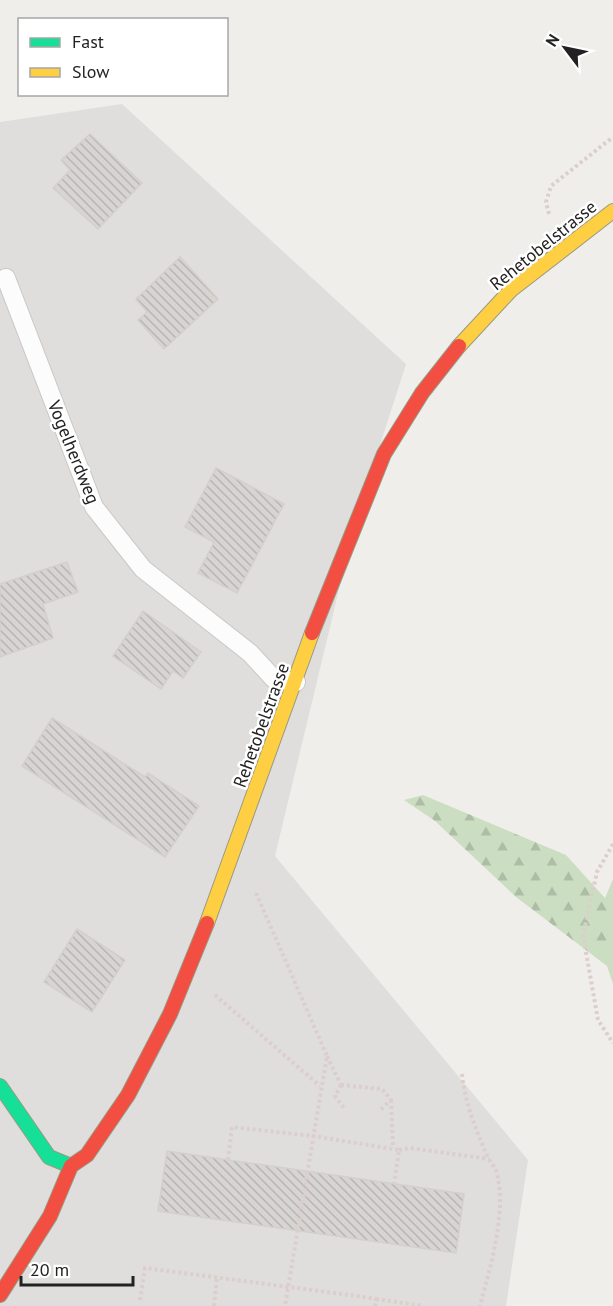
<svg xmlns="http://www.w3.org/2000/svg" width="613" height="1306" viewBox="0 0 613 1306" font-family="'PT Sans',sans-serif">
  <defs>
    <pattern id="forest-firs" width="22" height="20" patternUnits="userSpaceOnUse" patternTransform="scale(1.5)"><rect width="22" height="20" fill="#cbdec1"/><path d="M5 1l3.5 6h-7zM16 11l3.5 6h-7z" fill="#aebea6"/></pattern>
    <pattern id="building-back-hatch" width="6" height="6" patternUnits="userSpaceOnUse" patternTransform="scale(1.5)"><rect width="6" height="6" fill="#d7d4d2"/><path d="M-1 5l2 2M0 0l6 6M5-1l2 2" fill="none" stroke="#b8b6b4"/></pattern>
  </defs>
  <rect width="100%" height="100%" fill="#f0eeeb"/>
  <path fill="#dfdedc" d="M 122,104 L 406,364 L 355,523 L 275,856 L 528,1160 L 506,1306 L 0,1306 L 0,122 Z"/>
  <path fill="url(#forest-firs)" d="M 423,795 L 566,855 L 605,898 L 613,879 L 613,984 L 607,966 L 516,897 L 435,821 L 404,800 Z"/>
  <path fill="url(#building-back-hatch)" stroke="#d3d0cc" stroke-width="1.5" d="M 90,134 L 142,183 L 98,229 L 53,188 L 70,170 L 61,160 Z
    M 180,257 L 218,299 L 164,349 L 138,320 L 147,312 L 136,299 Z
    M 216,468 L 284,504 L 237,593 L 198,573 L 214,542 L 185,527 Z
    M 67,562 L 78,592 L 43,604 L 53,638 L 0,657 L 0,584 Z
    M 143,611 L 201,652 L 183,678 L 173,671 L 161,689 L 113,656 Z
    M 52,718 L 145,777 L 148,773 L 199,806 L 165,857 L 22,766 Z
    M 77,929 L 125,960 L 92,1012 L 44,982 Z
    M 167,1151 L 464,1194 L 456,1253 L 158,1211 Z"/>
  <g fill="none" stroke-linecap="round" stroke-linejoin="round">
    <g stroke="#c9c8c7" stroke-width="20">
      <path id="lane" d="M 6,278 L 94,507 L 143,569 L 250,653 L 274,679 L 296,682"/>
    </g>
    <g stroke="#999a82" stroke-width="16">
      <path id="fast" d="M 0,1086 L 49,1157 L 71,1166"/>
    </g>
    <g stroke="#999a82" stroke-width="16">
      <path id="slow" d="M 459,346 L 511,290 L 613,211
        M 207,923 L 312,633"/>
    </g>
    <g stroke="#999a82" stroke-width="16">
      <path id="jam" d="M 312,633 L 384,454 L 422,393 L 459,346
        M 0,1295 L 50,1216 L 71,1166 L 87,1155 L 128,1095 L 170,1014 L 207,923"/>
    </g>
    <path stroke="#dccecd" stroke-width="4" stroke-dasharray="3 3" stroke-linecap="butt" d="M 549,214 L 546,202 L 551,186 L 613,137
      M 613,844 L 597,872 L 583,935 L 598,1020 L 613,1043
      M 256,893 L 327,1056 L 285,1306
      M 215,995 L 320,1086
      M 327,1056 L 341,1085
      M 462,1074 C 465,1103 476,1130 488,1158 C 491,1163 496,1168 497,1174 C 507,1212 490,1268 480,1306
      M 341,1085 L 382,1089 L 391,1100 L 379,1111
      M 341,1085 L 335,1096 L 344,1108
      M 391,1100 L 393,1148
      M 399,1150 L 410,1148 L 489,1159
      M 228,1160 L 232,1127 L 313,1136 L 399,1150 L 394,1184
      M 376,1299 L 424,1306
      M 140,1300 L 145,1268 L 357,1296 L 376,1299 L 375,1306
      M 214,1306 L 217,1278"/>
    <use href="#lane" stroke="#fdfcfc" stroke-width="18"/>
    <use href="#fast" stroke="#16e098" stroke-width="14"/>
    <use href="#slow" stroke="#ffcf43" stroke-width="14"/>
    <use href="#jam" stroke="#f24e42" stroke-width="14"/>
  </g>
  <g text-anchor="middle" dominant-baseline="central" stroke-width="5" stroke-linejoin="round" paint-order="stroke">
    <g font-size="18" fill="#222" stroke="#fff">
      <text transform="translate(543 245) rotate(-39)">Rehetobelstrasse</text>
      <text transform="translate(74 452) rotate(68)">Vogelherdweg</text>
      <text transform="translate(261 725) rotate(-70)">Rehetobelstrasse</text>
    </g>
  </g>
  <rect x="18" y="18" width="210" height="78" fill="#ffffff" stroke="#a7a7a7" stroke-width="1.5"/>
  <rect x="30" y="38" width="30" height="9" fill="#16e098" stroke="#a7a7a7" stroke-width="1.5"/>
  <text x="72" y="48" font-size="18" fill="#222222">Fast</text>
  <rect x="30" y="68" width="30" height="9" fill="#ffcf43" stroke="#a7a7a7" stroke-width="1.5"/>
  <text x="72" y="78" font-size="18" fill="#222222">Slow</text>
  <g transform="translate(565 48) rotate(302)" stroke="#ffffff" stroke-width="4.5" paint-order="stroke">
  <path d="M0-4.5L10 22L0 15L-10 22Z" fill="#222222"/>
  <text y="-9" font-size="16" font-weight="bold" text-anchor="middle" fill="#222222">N</text>
  </g>
  <path d="M21 1276v9h112v-9" fill="none" stroke="#222222" stroke-width="3"/>
  <text x="30" y="1276" font-size="18" fill="#222222" stroke="#ffffff" stroke-width="4.5" paint-order="stroke">20 m</text>
</svg>
